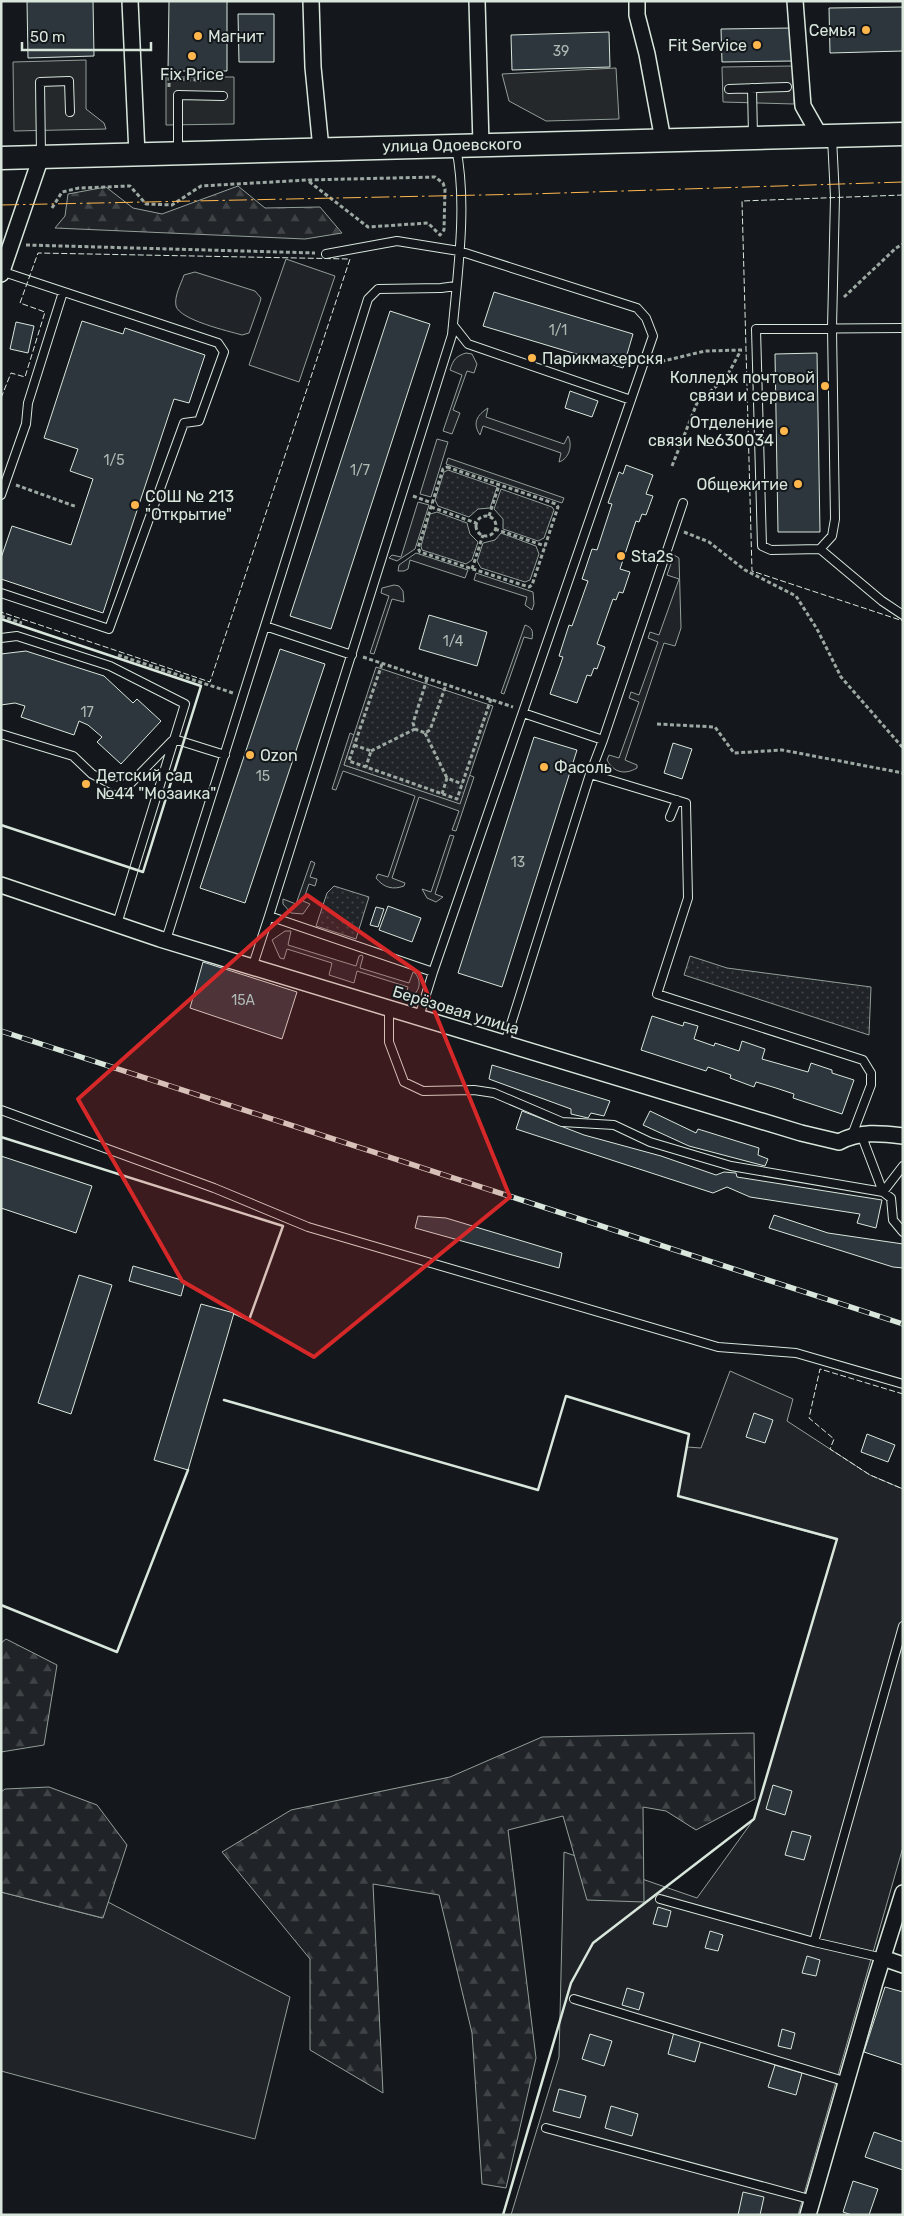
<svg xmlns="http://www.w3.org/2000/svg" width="904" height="2216" viewBox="0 0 904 2216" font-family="Rubik,sans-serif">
  <defs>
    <pattern id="forest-firs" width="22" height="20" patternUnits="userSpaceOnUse" patternTransform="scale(1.25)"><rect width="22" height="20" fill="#202428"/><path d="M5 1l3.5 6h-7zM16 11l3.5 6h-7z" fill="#404447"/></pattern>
    <pattern id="park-dots" width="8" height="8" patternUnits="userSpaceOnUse" patternTransform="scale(1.25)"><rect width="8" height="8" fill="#202428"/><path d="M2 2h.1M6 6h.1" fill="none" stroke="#404447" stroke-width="1.8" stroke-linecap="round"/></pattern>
  </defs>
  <rect width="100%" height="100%" fill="#14181c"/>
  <path fill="#202428" stroke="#939e99" d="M 286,259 L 335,276 L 299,382 L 249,365 Z
    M 195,272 L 255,291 L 261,298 L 260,302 L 249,333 L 242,335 C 228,331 180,320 176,306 C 174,296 181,284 184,275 Z
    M 466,353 L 472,354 L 477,364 L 474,373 L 467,371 L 453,410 L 460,413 L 452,434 L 443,431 L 462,375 L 450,370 C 453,360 456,356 466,353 Z
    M 488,408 L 486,417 L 564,444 L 568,436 C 573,445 569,459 559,462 L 561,453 L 483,426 L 480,435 C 472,423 477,415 488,408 Z
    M 437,439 L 448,442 L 431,497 L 420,494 Z
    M 448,458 L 564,498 L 562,503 L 446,464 Z
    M 418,502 L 429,505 L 415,549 L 397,561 L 389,558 L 392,555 L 401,557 Z
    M 416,553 L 468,570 L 465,578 L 410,560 L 408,569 L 404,571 L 398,571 L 399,565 Z
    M 674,555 L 679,558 L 681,628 L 675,646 L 664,643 L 625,760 L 637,765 L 637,768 C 625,775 614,773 607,760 L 609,755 L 619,758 L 639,702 L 629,698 L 631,692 L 639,695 L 658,642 L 648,638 L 650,632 L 659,635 L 679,579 L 667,575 Z
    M 476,573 L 533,592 L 534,604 L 532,610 L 525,605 L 527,597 L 474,580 Z
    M 394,585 L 399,586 L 403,591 L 404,602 L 392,599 L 374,654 L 370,653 L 389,596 L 381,593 L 382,588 Z
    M 525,625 C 533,628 533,631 532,639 L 524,637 L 504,694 L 501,693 Z
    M 350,733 L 354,735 L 344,765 L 459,803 L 469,775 L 474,777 L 456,831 L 452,830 L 459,811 L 419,797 L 392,878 L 405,883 L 404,886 C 393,890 384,888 376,878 L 378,874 L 388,877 L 415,796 L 343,771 L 336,790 L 332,789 Z
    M 450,835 L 454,836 L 435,894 L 443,897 L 436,902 L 427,898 L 422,889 L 431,892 Z
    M 311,861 L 315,863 L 310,877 L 317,879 L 315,886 L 309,884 L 303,901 L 310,904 L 303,914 L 291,913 L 283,904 L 283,899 L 296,904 Z
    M 285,931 L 291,931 L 288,945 L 356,966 L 359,956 L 362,955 L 363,957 L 360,968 L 409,983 L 413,972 L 415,973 C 423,983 419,993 408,999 L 405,998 L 408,987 L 357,971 L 354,983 L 329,975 L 332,963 L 287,949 L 284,959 L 280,958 L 272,940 Z
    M 730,1371 L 793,1399 L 787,1421 L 870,1475 L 903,1489 L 903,1847 L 798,2215 L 511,2215 L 559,2057 L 564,1852 L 697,1898 L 754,1819 L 837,1540 L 678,1496 L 687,1447 L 701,1448 Z
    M 1,1892 L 102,1918 L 108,1902 L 290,1997 L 255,2139 L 1,2071 Z"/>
  <path fill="url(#forest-firs)" stroke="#939e99" d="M 238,186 L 265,208 L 320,207 L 342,233 L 305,239 L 55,228 L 65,216 L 68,194 L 106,187 L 133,208 L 162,214 Z
    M 6,1639 L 57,1665 L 44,1745 L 1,1752 L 1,1643 Z
    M 754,1733 L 755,1799 L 696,1830 L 666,1811 L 643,1807 L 644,1902 L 587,1900 L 563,1816 L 508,1830 L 536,2058 L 506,2188 L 482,2184 L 472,2033 L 439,1895 L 373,1884 L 383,2093 L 310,2050 L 310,1959 L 222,1852 L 291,1810 L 450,1777 L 542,1737 Z
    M 49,1787 L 97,1805 L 127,1845 L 103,1918 L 1,1892 L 1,1792 L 5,1789 Z"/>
  <path fill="url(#park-dots)" stroke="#939e99" d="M 448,470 L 497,487 L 490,508 L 478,509 L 469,517 L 438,506 L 435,500 L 444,472 Z
    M 501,489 L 552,507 L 554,510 L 544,538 L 538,541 L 503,529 L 503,519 L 494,509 Z
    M 437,512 L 467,523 L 470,534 L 478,542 L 472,560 L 466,564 L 422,550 L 421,546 L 430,514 Z
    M 501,533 L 536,546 L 539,554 L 530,580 L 525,582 L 481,568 L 477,561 L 483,543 L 495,540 Z
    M 376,667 L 493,706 L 460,804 L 344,765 Z
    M 334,886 L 369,897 L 356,939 L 316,926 L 327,893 Z
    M 690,956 L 727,968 L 871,987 L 869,1035 L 684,975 Z"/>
  <path fill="#24282b" stroke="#939e99" d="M 86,60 L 86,109 L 104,123 L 106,129 L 14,131 L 13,62 Z
    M 793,66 L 794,104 L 723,102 L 722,67 Z
    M 616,68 L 619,119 L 546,121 L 509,101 L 502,74 Z
    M 166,77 L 234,77 L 234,124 L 166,125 Z"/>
  <path fill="#2c363c" stroke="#d8e6dc" d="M 27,1 L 93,1 L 94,56 L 28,58 Z
    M 169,1 L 227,1 L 227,71 L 168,71 Z
    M 903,7 L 903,51 L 830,53 L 829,8 Z
    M 238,14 L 274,14 L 274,62 L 239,62 Z
    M 792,28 L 793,61 L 722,62 L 721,29 Z
    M 609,32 L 610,67 L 512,70 L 511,35 Z
    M 494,292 L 633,334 L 623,368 L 483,326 Z
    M 390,311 L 430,324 L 331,629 L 290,616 Z
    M 82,321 L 123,334 L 125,328 L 205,355 L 189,403 L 174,399 L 103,613 L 1,579 L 1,558 L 12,526 L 71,545 L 93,479 L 70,471 L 78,449 L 44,438 Z
    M 16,322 L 34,326 L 28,353 L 10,349 Z
    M 817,353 L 820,532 L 778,532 L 775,354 Z
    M 570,391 L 598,401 L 592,417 L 565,408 Z
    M 626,465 L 653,475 L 646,494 L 653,496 L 646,515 L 642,514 L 639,522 L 636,521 L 620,569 L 630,572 L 623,593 L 619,592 L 616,600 L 613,599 L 597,644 L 605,647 L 597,669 L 594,668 L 591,676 L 587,675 L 577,703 L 550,694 L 563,657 L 559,656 L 569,625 L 572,626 L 588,581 L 582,579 L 592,549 L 597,550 L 612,504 L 608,503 L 619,472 L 623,474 Z
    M 429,615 L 487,632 L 477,666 L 419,649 Z
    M 280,649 L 325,664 L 245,903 L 200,888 Z
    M 26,651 L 104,676 L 133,703 L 137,699 L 161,721 L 121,764 L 97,742 L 102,737 L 88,725 L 79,721 L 74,735 L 21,717 L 25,706 L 15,703 L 1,705 L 1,654 Z
    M 534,737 L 577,750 L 502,987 L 458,973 Z
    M 673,743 L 692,749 L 682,779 L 664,773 Z
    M 388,906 L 421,918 L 412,942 L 379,930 Z
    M 376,907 L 384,909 L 378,927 L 370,925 Z
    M 203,962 L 297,992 L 282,1039 L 190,1008 Z
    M 652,1016 L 683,1026 L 684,1022 L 698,1026 L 694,1039 L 714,1046 L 715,1043 L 739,1051 L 742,1041 L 765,1049 L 762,1059 L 808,1072 L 811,1063 L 832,1070 L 832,1073 L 854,1080 L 842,1114 L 793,1098 L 794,1094 L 776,1088 L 756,1082 L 754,1087 L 730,1078 L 731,1075 L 708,1067 L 706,1071 L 641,1050 Z
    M 492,1065 L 610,1101 L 604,1116 L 591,1113 L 588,1118 L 571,1114 L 571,1109 L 489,1079 Z
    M 522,1111 L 584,1135 L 661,1156 L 716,1175 L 724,1172 L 736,1173 L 737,1177 L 882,1200 L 876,1228 L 857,1223 L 860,1214 L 750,1197 L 727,1187 L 713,1193 L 516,1129 Z
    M 650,1111 L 696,1133 L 698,1129 L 759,1148 L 758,1155 L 768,1159 L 765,1166 L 689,1146 L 643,1125 Z
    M 1,1156 L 92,1186 L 76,1233 L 1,1208 Z
    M 774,1215 L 828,1233 L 903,1244 L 903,1268 L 893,1267 L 769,1228 Z
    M 418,1216 L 446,1218 L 562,1253 L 559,1268 L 415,1228 Z
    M 133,1266 L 185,1281 L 181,1296 L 129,1281 Z
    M 79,1275 L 112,1285 L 71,1414 L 38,1403 Z
    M 201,1304 L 234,1313 L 188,1470 L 154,1460 Z
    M 754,1413 L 773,1420 L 765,1443 L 746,1437 Z
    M 867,1434 L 895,1445 L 888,1462 L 861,1452 Z
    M 773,1785 L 792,1791 L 785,1815 L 766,1809 Z
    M 792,1831 L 811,1836 L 804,1860 L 785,1855 Z
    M 658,1907 L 671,1911 L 667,1927 L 653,1924 Z
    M 710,1931 L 723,1935 L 718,1951 L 705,1948 Z
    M 807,1956 L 820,1960 L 816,1976 L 802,1973 Z
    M 885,1987 L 903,1992 L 903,2065 L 864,2052 Z
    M 627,1988 L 644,1993 L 639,2010 L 622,2005 Z
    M 782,2029 L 795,2033 L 791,2049 L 778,2046 Z
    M 674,2032 L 701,2040 L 695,2062 L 668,2054 Z
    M 590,2034 L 612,2041 L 604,2066 L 582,2059 Z
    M 775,2065 L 802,2073 L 796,2095 L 768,2087 Z
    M 559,2089 L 586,2096 L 580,2118 L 553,2111 Z
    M 611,2106 L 638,2114 L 632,2136 L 605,2128 Z
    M 874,2132 L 903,2142 L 903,2170 L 865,2157 Z
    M 853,2181 L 878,2189 L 869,2215 L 852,2215 L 843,2212 Z
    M 743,2192 L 764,2197 L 760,2215 L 738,2215 Z"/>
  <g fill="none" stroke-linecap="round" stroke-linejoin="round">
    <g stroke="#d8e6dc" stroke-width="10">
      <path id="lane" d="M 752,88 L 753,136
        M 729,89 L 787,87
        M 832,138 L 835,197 L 832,328 L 835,519 L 832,536 L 820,549 L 771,550 L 762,546 L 756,329 L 903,328
        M 178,151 L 178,95 L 223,96
        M 41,155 L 40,82 L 69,81 L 70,112
        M 326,254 L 397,241 L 459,251 L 637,308 L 646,318 L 653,336 L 433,972 L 269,916 L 452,335 C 457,278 468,204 456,148
        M 1,271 L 218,343 L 224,352 L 199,421 L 184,423 L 109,629 L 1,593
        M 453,325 L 468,344 L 631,400
        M 1,495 L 26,424 L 28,403 L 63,292
        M 820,549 L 882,601 L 903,615
        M 265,626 L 352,655
        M 1,638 L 17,636 L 110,666 L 185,704 L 117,924
        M 523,713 L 603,740 L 683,503
        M 1,734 L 73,756 L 92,774 L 115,786 L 131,783 L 172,741
        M 174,739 L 225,755
        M 590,774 L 686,803 L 688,898 L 657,994 L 863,1060 L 871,1073 L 871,1085 L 852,1135
        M 670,817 L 677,800
        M 166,940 L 368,299 L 378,289 L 441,288 L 456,286
        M 253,965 L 269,916
        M 389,1008 L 389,1042 L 404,1082 L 423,1091 L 474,1090 L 494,1093 L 562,1122 L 614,1125 L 650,1142 L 731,1166 L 883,1192 L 903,1166
        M 419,1017 L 433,972
        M 505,1043 L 590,774 L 603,740
        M 1,1110 L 214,1188 L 308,1227 L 718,1347 L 796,1353 L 903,1384
        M 861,1134 L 883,1192 L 891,1198 L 893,1220 L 903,1232
        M 660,1899 L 814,1942 L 883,1958
        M 814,1942 L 903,1626
        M 574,1999 L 847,2082
        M 546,2128 L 813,2200"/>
    </g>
    <g stroke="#d8e6dc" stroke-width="18">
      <path id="street" d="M 130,1 L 137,154
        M 311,1 L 313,67 L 321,149
        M 477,1 L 481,145
        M 637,1 L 637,15 L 647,54 L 663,140
        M 795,1 L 803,106 L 820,136
        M 1,274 L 41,157
        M 1,885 L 160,939 L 801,1133 L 839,1142 C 859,1131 880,1133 903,1136
        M 883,1958 L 903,1965
        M 808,2215 L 875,1982 L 903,1893"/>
    </g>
    <g stroke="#d8e6dc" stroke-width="25">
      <path id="secondary" d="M 1,158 L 903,134"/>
    </g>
    <path stroke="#9da8a2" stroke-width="3" stroke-dasharray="4 2.5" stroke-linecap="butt" d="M 169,87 L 169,79 L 201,80
      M 52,208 L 62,192 L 79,188 L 130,186 L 146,204 L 172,205 L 201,186 L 307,180 L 435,177 L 443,183 L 445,189 L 444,230 L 440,235 L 428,223 L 368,227 L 307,180
      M 26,245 L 315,253
      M 844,297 L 896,248 L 903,244
      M 655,363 L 705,351 L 742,350
      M 672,466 L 697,403 L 726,378 L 741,350
      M 447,467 L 556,504 L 558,507 L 532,585 L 529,587 L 420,552 L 418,548 L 443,469 Z
      M 16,485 L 77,507
      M 413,496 L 432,503
      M 431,507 L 476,523
      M 489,516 L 499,485
      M476 526a10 10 0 1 1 20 0a10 10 0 1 1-20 0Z
      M 495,529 L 545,546
      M 684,532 L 709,542 L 745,570 L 796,596 L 817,629 L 841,677 L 903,748
      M 472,569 L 483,535
      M 1,616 L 22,623
      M 118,655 L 233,693
      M 363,657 L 513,707
      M 382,664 L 349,761 L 457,799 L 491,699
      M 427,679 L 413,723 L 415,729 L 425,733 L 430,730 L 446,685
      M 657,724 L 715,727 L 734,753 L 782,750 L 903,773
      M 425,733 L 447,778
      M 354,745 L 371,751 L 366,767
      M 371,751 L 415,729
      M 442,794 L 447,778 L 462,784"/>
    <use href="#lane" stroke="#14181c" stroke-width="8"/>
    <use href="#street" stroke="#14181c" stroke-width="15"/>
    <use href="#secondary" stroke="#14181c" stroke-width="22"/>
    <g stroke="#d8e6dc" stroke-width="5.5">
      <path id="rail" d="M 1,1031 L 903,1324"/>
    </g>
    <use href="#rail" stroke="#14181c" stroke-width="4" stroke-dasharray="11" stroke-linecap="butt"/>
    <path stroke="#d8e6dc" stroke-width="1" stroke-dasharray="6 2.5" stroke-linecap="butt" d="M 903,195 L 742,201 L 752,571 L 903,621
      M 1,398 L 11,373 L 25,377 L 45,312 L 20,303 L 38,253 L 350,259 L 210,682 L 1,612
      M 903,1394 L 820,1369 L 809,1418 L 834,1439 L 830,1449 L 870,1475 L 903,1489"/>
    <path stroke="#d8e6dc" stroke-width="2.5" d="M 1,619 L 201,686 L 143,872 L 1,825
      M 1,1137 L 283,1226 L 249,1320 L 234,1313
      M 224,1400 L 538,1490 L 566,1396 L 689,1434 L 678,1496 L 837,1539 L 754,1819 L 593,1943 L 571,1983 L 503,2215
      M 1,1605 L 117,1652 L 188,1470"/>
    <path stroke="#ffb74d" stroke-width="1" stroke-dasharray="18 4 2.5 4" stroke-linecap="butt" d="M 1,205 L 530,194 L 903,182"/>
  </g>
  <path fill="#d62828" fill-opacity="0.2" stroke="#d62828" stroke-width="4" stroke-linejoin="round" d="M 307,895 L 419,973 L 510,1197 L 314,1357 L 182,1281 L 78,1099 Z"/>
  <g fill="#ffb74d" stroke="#14181c" stroke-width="2">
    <circle cx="866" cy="30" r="5"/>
    <circle cx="198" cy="36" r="5"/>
    <circle cx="757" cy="45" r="5"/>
    <circle cx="192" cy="56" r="5"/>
    <circle cx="532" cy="358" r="5"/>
    <circle cx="825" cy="386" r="5"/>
    <circle cx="784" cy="431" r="5"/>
    <circle cx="798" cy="484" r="5"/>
    <circle cx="135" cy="505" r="5"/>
    <circle cx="621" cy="556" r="5"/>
    <circle cx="250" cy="755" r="5"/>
    <circle cx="544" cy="767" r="5"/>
    <circle cx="86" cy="784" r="5"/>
  </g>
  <g text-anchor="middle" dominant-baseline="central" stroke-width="4" stroke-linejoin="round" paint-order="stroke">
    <g font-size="14" fill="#adbab4">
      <text x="561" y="51">39</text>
      <text x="558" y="330">1/1</text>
      <text x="114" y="460">1/5</text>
      <text x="360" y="470">1/7</text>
      <text x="453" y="641">1/4</text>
      <text x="87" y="712">17</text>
      <text x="263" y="776">15</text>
      <text x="518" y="862">13</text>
      <text x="243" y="1000">15А</text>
    </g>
    <g font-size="16" fill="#d8e6dc" stroke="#14181c" text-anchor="start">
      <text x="856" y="30" text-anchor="end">Семья</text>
      <text x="208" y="36">Магнит</text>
      <text x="747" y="45" text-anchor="end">Fit Service</text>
      <text x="192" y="74" text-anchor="middle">Fix Price</text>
      <text x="542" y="358">Парикмахерскя</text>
      <text x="815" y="377" text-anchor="end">Колледж почтовой<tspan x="815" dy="18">связи и сервиса</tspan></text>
      <text x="774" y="422" text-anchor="end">Отделение<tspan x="774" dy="18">связи №630034</tspan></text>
      <text x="788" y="484" text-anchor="end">Общежитие</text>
      <text x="145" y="496">СОШ № 213<tspan x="145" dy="18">"Открытие"</tspan></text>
      <text x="631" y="556">Sta2s</text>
      <text x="260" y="755">Ozon</text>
      <text x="554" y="767">Фасоль</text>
      <text x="96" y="775">Детский сад<tspan x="96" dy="18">№44 "Мозаика"</tspan></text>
    </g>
    <g font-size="16" fill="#d8e6dc" stroke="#14181c">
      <text transform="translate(452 145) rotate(-1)">улица Одоевского</text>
      <text transform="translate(456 1010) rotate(17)">Берёзовая улица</text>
    </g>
  </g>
  <rect width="904" height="2216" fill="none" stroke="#d8e6dc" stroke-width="5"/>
  <path d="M22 42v8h129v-8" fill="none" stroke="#d8e6dc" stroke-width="2.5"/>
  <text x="30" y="42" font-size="15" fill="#d8e6dc" stroke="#14181c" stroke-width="4" paint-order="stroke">50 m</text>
</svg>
